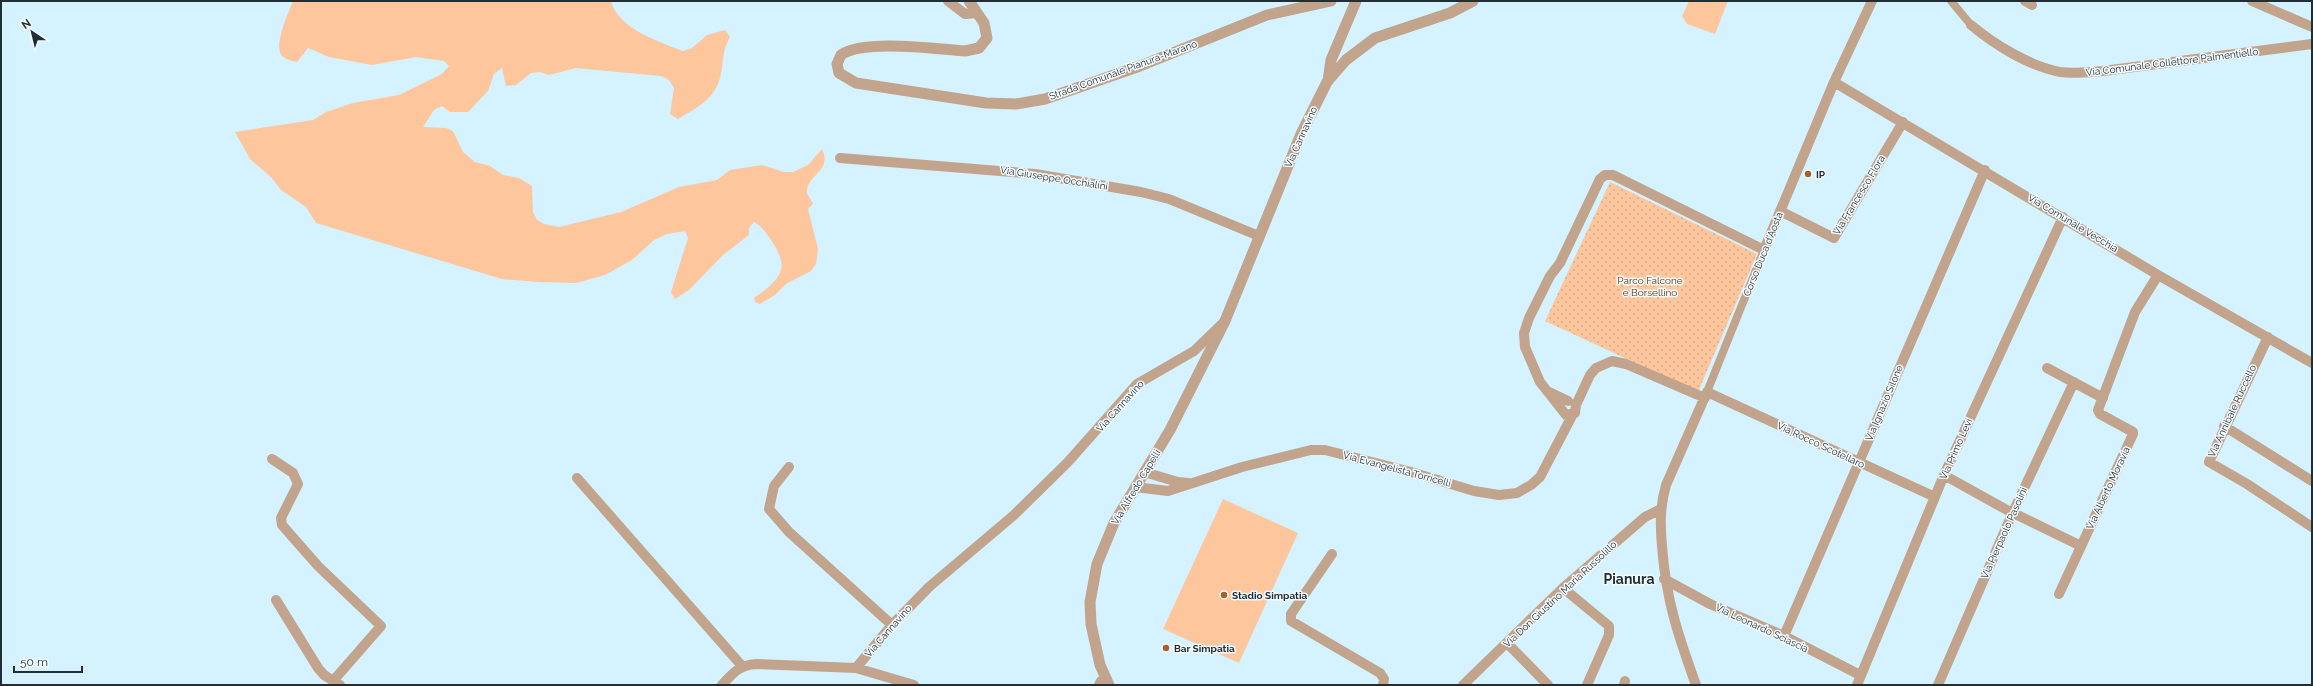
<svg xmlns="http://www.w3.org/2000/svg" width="2313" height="686" viewBox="0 0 2313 686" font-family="Raleway,sans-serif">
  <defs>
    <pattern id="park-dots" width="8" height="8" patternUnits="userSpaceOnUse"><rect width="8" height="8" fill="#fdc69d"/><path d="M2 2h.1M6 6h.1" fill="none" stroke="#d9aa88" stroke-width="1.8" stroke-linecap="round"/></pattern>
  </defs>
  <rect width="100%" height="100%" fill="#d4f2ff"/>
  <path fill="#fdc69d" d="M 293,1 L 611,1 C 618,29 660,42 683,51 L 692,48 L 707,35 L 725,30 L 730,37 C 722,50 724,59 721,73 C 717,98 698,107 678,119 L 670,114 L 674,88 L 669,80 L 661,76 L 576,68 L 549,75 L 540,72 L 531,73 L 516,85 L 506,86 L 502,68 L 494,74 L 488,91 L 468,112 L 450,112 L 442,106 L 434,110 L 423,127 L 446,128 L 453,131 L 463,152 L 475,162 L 490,166 L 503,175 L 519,178 L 532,186 L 533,212 L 537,220 L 544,224 L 559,227 L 621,212 L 679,187 L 717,180 L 730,170 L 762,165 L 784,172 L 793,172 L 808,165 L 822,149 C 833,171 806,175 807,193 C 808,196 812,201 813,204 L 808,209 L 818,249 L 816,264 L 811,271 L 786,284 L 775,295 L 760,304 L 755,302 L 754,298 C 779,280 792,270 771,240 C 766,233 762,226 754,222 L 749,228 L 749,235 L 723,255 L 689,290 L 675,299 L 671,292 L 688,238 L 685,231 L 667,234 L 654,240 L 632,260 L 605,275 L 576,283 L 539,282 L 502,279 L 316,223 L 306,207 L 281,190 L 272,178 L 250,159 L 235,132 L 313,120 L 326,112 L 353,103 L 399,95 L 442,74 L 449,66 L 444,61 L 416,57 L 372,65 L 329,57 L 308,48 L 297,62 C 292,61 285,59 282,56 C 273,46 289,11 293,1 Z
    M 1689,1 L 1728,1 L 1715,34 L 1687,24 L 1682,16 Z
    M 1223,499 L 1298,533 L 1239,663 L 1163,629 Z"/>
  <path fill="url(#park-dots)" d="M 1610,182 L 1757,254 L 1698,392 L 1545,321 Z"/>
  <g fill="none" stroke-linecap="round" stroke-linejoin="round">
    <path stroke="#c2a38b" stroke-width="8" d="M 1951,1 L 1971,25
      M 1707,392 L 1764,250"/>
    <path stroke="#c2a38b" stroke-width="10" d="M 948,1 L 965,14 L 977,13
      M 2025,1 L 2032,5
      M 2252,1 L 2312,27
      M 1971,25 C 1995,45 2029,66 2060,72 C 2074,74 2089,72 2103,71 L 2312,44
      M 1834,82 L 2158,275 L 2312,363
      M 840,158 L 1035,174 L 1141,192 L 1169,199 L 1259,236
      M 1780,211 L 1834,238 L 1903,122
      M 2268,337 L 2209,462 L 2247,484 L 2312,527
      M 2047,368 L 2103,398
      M 1549,392 L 1568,401
      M 1705,398 L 1626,364 L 1612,361 L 1596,368 L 1590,375 L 1576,405 L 1575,413 L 1566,415 L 1540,382 L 1525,347 L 1524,333 L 1529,318 L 1550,276 L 1560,263 L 1600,179 L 1605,175 L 1613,175 L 1764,250 L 1834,82 L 1872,1
      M 2224,426 L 2312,481
      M 272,459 L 293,473 L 298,484 L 281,518 L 282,525 L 318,566 L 381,626 L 333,681
      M 789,467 L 774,486 L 769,509 L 789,532 L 892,625
      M 1144,472 L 1178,482 L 1189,483
      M 1944,475 L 2007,510 L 2081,546
      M 577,478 L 742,666
      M 1135,487 L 1168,491 L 1242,467 L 1311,450 L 1325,450 L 1411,472 L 1474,491 L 1499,495 L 1517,493 L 1531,485 L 1540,477 L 1573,414
      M 1332,554 L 1291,614 L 1291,621 L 1380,673 L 1384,679 L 1383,685
      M 1664,579 L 1710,604 L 1784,636 L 1860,675
      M 1563,588 L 1609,626 L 1609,635 L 1587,685
      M 2059,594 L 2133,434 L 2133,432 L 2100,414 L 2098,410 L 2135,312 L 2158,275
      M 276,600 L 318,668 L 324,675 L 340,685
      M 1784,636 L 1985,170
      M 1507,643 L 1548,685
      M 856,668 L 892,625 L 929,587 L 1014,515 L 1068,462 L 1137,384 L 1194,351 L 1223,323
      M 722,685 C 733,673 739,665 756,664 L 856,668 L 914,685
      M 1099,685 L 1101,681
      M 1463,685 L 1563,588 L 1645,517 L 1661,509
      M 1624,685 L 1625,681
      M 1696,685 C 1678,635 1666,600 1662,546 C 1660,524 1660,506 1666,485 L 1707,392 L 1935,497
      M 1857,685 L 1944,475 L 2063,217
      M 1938,685 L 2013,512 L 2074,382"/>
    <path stroke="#c2a38b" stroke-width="11" d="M 969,1 L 984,23 L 987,38 L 979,48 L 965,51 C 936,49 863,39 841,55 L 837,64 L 839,73 L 856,83 L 986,103 L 1016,104 L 1045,99 L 1140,66 L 1267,15 L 1331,1
      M 1328,81 L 1331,60 L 1356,1
      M 1109,685 L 1100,665 L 1091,624 L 1090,602 L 1097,564 L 1114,523 L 1170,430 L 1225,321 L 1301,134 L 1327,82 L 1346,60 L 1375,38 L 1450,13 L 1473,1"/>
  </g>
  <g fill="#a2622b" stroke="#f4fbfe" stroke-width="1.5">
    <circle cx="1808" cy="174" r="4"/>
    <circle cx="1224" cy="595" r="4"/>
    <circle cx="1166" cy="648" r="4"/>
  </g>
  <g text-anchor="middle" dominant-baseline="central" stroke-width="3" stroke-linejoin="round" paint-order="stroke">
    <g font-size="10" fill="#212f35" stroke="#f4fbfe">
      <text transform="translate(2172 62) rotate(-7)">Via Comunale Collettore Palmentiello</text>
      <text transform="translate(1123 70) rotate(-20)">Strada Comunale Pianura-Marano</text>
      <text transform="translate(1301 137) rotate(-66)">Via Cannavino</text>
      <text transform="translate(1054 178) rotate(9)">Via Giuseppe Occhialini</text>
      <text transform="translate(1859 195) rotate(-59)">Via Francesco Flora</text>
      <text transform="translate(2073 223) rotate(31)">Via Comunale Vecchia</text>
      <text transform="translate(1763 254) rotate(-68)">Corso Duca d'Aosta</text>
      <text transform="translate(1884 403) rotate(-67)">Via Ignazio Silone</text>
      <text transform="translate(1120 406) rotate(-48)">Via Cannavino</text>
      <text transform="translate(2232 411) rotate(-65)">Via Annibale Ruccello</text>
      <text transform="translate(1821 445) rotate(25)">Via Rocco Scotellaro</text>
      <text transform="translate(1956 449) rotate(-66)">Via Primo Levi</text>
      <text transform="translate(1397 469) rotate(15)">Via Evangelista Torricelli</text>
      <text transform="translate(1136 487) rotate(-59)">Via Alfredo Capelli</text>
      <text transform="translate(2108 488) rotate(-65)">Via Alberto Moravia</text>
      <text transform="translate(2004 533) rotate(-66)">Via Pierpaolo Pasolini</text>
      <text transform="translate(1560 594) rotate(-43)">Via Don Giustino Maria Russolillo</text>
      <text transform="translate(1762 628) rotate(25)">Via Leonardo Sciascia</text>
      <text transform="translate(888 631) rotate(-49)">Via Cannavino</text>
    </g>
    <g font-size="10" font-weight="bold" fill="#212f35" stroke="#f4fbfe" text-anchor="start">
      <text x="1816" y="174">IP</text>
      <text x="1232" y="595">Stadio Simpatia</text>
      <text x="1174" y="648">Bar Simpatia</text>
    </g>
    <g font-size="10" fill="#5f3204" stroke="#f4fbfe">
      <text x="1650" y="280">Parco Falcone<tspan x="1650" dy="12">e Borsellino</tspan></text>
    </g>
    <g font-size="14" font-weight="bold" fill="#212f35" stroke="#f4fbfe">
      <text x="1629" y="579">Pianura</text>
    </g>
  </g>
  <rect width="2313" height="686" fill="none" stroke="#212f35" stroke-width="4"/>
  <g transform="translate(32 32) rotate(325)" stroke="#f4fbfe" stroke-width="3" paint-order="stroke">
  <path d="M0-3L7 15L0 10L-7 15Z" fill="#212f35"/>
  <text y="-6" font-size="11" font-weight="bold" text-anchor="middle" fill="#212f35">N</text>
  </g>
  <path d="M14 666v6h68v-6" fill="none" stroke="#212f35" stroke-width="2"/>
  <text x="20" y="666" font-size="12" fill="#212f35" stroke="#f4fbfe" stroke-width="3" paint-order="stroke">50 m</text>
</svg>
